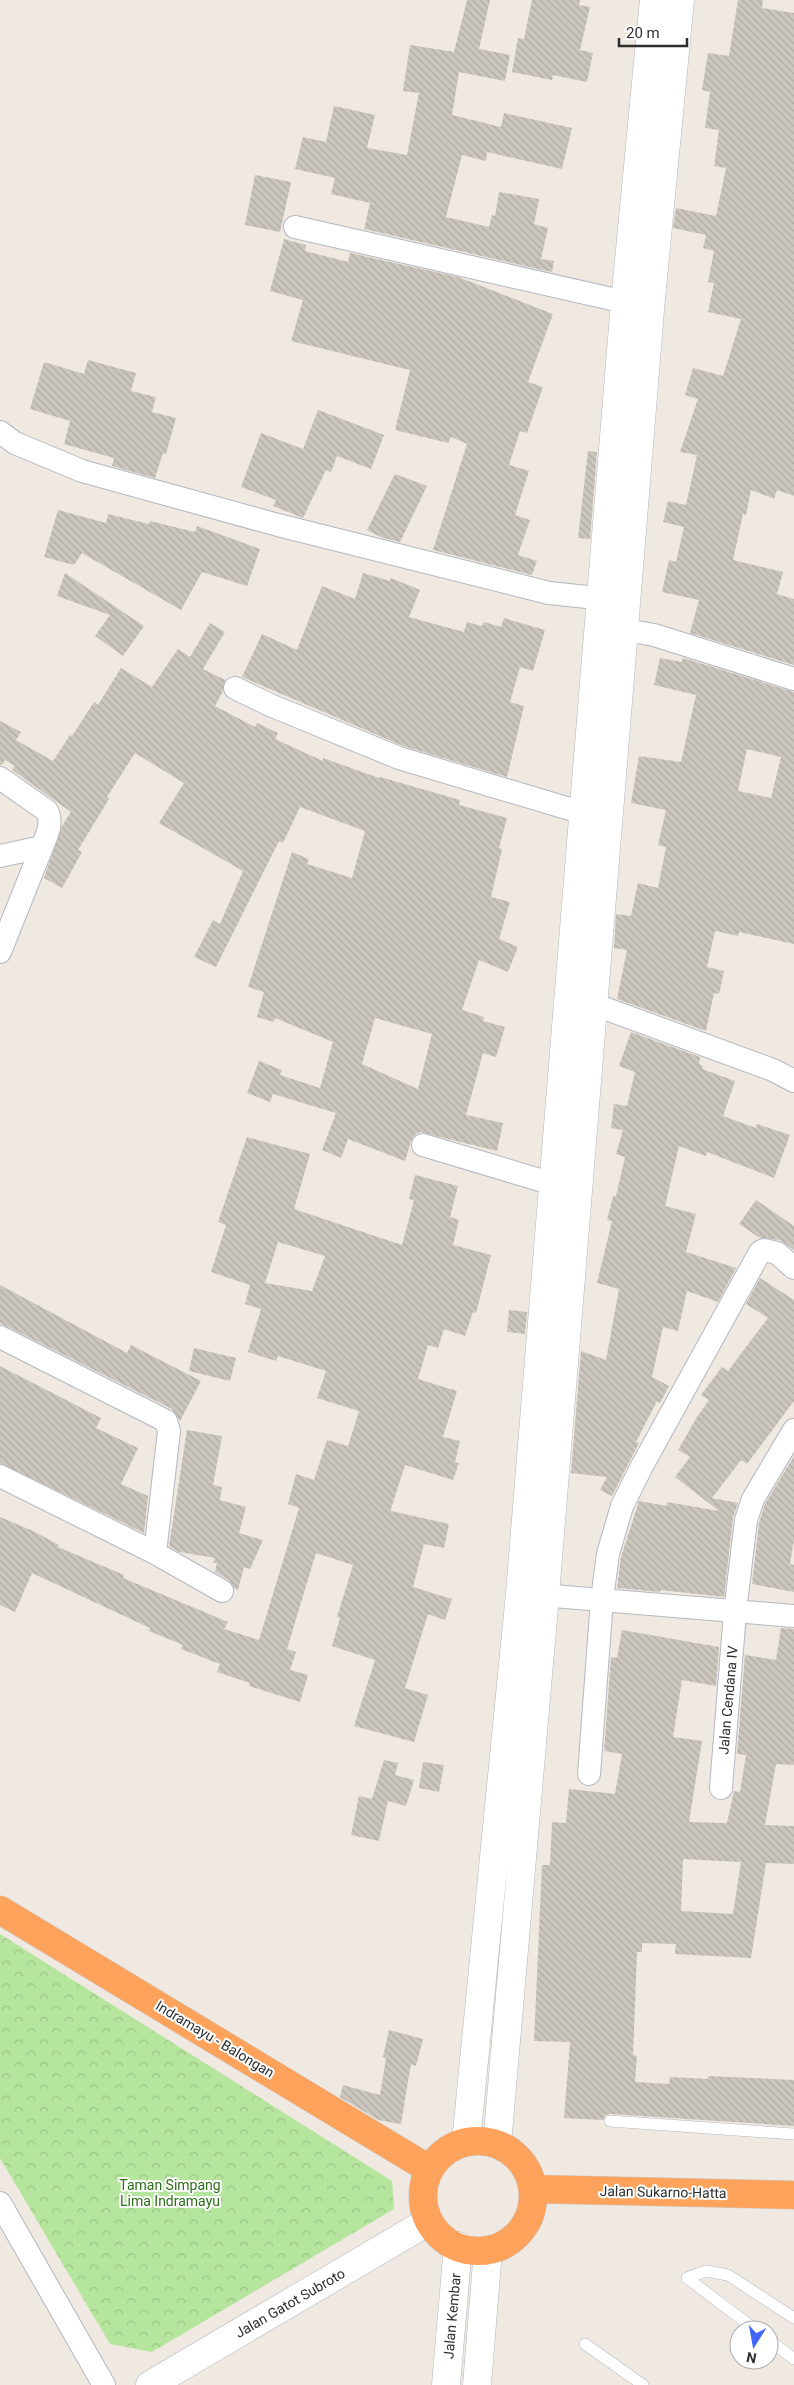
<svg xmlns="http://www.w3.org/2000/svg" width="794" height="2385" viewBox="0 0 794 2385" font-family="Roboto,sans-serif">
  <defs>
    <pattern id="forest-crowns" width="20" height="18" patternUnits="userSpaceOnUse" patternTransform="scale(1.25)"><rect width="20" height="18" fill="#b6e59e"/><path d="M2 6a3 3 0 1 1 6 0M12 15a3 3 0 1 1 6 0" fill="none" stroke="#9dc588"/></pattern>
    <pattern id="building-back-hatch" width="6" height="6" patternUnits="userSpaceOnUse" patternTransform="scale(1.25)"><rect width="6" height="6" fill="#cbc7bf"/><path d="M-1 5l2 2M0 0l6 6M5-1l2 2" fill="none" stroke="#afaba4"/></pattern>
  </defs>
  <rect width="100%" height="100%" fill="#efe9e1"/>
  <path fill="url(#forest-crowns)" d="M 0,1934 L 392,2181 L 394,2209 L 152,2352 L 110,2344 L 0,2158 Z"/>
  <path fill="url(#building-back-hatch)" fill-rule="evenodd" d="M 467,0 L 490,0 L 479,49 L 510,55 L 505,81 L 459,72 L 452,115 L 501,127 L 504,113 L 572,128 L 562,169 L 487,152 L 486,161 L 462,155 L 446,217 L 489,227 L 492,215 L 495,216 L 499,192 L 539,199 L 534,224 L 548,228 L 541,259 L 554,261 L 552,272 L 364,229 L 370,203 L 331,194 L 335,178 L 295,169 L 303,137 L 326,142 L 334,106 L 375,115 L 367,148 L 407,155 L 419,93 L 403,91 L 410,45 L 454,52 Z
    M 532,0 L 580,0 L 579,5 L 590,7 L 580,50 L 593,53 L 587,82 L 553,75 L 552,80 L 512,72 L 518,38 L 524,39 Z
    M 738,0 L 763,0 L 762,8 L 794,13 L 794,496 L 777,490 L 774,499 L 751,490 L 746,515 L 743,514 L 733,560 L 783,572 L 777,594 L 794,599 L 794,665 L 690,633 L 699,600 L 662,592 L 669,560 L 676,562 L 684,527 L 663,522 L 668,501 L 686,505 L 697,455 L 680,452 L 698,399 L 685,395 L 693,368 L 723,376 L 741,319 L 708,312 L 714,283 L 708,282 L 714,251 L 703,248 L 706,235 L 673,228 L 676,208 L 716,216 L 726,168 L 714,166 L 719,130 L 705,128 L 710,92 L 702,90 L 708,53 L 729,56 Z
    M 255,175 L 291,182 L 280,232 L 245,225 Z
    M 284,239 L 306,245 L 305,251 L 348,262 L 350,253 L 458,277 L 553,314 L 528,382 L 543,387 L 527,433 L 520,431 L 509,465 L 529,471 L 515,515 L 530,520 L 518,555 L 537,561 L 532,575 L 433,550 L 467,444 L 451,437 L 448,443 L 395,430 L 410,370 L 291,341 L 303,300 L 270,291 Z
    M 88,360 L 136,373 L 131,391 L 156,397 L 152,412 L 176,418 L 166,454 L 163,453 L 155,478 L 112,466 L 114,458 L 64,444 L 70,421 L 30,409 L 44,362 L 84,374 Z
    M 318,410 L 384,435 L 371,469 L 337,456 L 331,472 L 326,470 L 303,518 L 273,506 L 276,500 L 241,487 L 261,433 L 303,449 Z
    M 588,451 L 597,452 L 590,539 L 578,538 Z
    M 395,474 L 427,486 L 400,542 L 383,538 L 367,530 Z
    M 58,510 L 106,523 L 108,514 L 149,524 L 150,521 L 195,532 L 197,526 L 260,549 L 247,586 L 202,572 L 181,610 L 82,553 L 74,565 L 44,557 Z
    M 65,573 L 144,626 L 123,656 L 95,636 L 110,615 L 57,596 Z
    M 363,573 L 390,581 L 391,578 L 420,590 L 409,617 L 464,632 L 467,622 L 482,626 L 484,622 L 501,627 L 504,618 L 545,630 L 533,671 L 520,667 L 510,702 L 524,706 L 507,777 L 403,746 L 242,677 L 262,634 L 297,650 L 322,586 L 355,599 Z
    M 210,623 L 225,632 L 203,669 L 225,680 L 223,691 L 215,706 L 255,727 L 257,723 L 278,733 L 275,739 L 323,761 L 323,758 L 379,778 L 380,777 L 460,800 L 459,805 L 507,818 L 499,848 L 502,849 L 491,897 L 510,902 L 499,939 L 518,947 L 508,972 L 479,960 L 462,1010 L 484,1017 L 483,1021 L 505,1027 L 496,1057 L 483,1053 L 466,1115 L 503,1123 L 497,1151 L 420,1132 L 416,1134 L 411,1141 L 405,1161 L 348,1139 L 341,1158 L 322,1150 L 336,1113 L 273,1094 L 270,1102 L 247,1093 L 259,1061 L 282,1070 L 280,1075 L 320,1088 L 333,1042 L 275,1018 L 274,1022 L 257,1017 L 264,992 L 248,987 L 292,852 L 309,859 L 307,864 L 352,878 L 365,831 L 300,807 L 283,843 L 279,841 L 216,967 L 194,957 L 213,920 L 220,924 L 243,871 L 159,823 L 184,783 L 135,753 L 107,797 L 109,799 L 78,850 L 82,852 L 62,888 L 44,878 L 62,826 L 71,812 L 12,770 L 15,766 L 5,760 L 2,765 L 0,765 L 0,721 L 21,732 L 16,740 L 53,761 L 70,735 L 72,736 L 94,702 L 98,705 L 121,668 L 152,687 L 178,649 L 190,657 ZM 375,1018 L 432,1034 L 418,1089 L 362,1064 Z
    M 660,658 L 682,662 L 683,658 L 794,692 L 794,944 L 739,932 L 738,936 L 715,931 L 707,967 L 724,971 L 719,994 L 714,993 L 706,1031 L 617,999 L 627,950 L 614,948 L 616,914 L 631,916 L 638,883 L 658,888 L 666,847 L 658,845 L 666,810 L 631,803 L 639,756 L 681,762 L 696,695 L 654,685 ZM 747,749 L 781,757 L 771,798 L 738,791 Z
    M 631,1032 L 700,1057 L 699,1064 L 703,1066 L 702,1069 L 735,1081 L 723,1116 L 756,1128 L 757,1124 L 790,1135 L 774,1178 L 707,1152 L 706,1156 L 679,1146 L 665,1206 L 696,1214 L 686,1252 L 736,1268 L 718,1302 L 687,1291 L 678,1331 L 663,1327 L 652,1377 L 669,1386 L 660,1403 L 657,1401 L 636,1442 L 639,1443 L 612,1496 L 600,1490 L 607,1477 L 571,1473 L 581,1351 L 606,1360 L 619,1289 L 597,1283 L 612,1221 L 607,1220 L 613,1196 L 616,1196 L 625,1157 L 616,1154 L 623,1130 L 611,1128 L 614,1104 L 627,1106 L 635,1072 L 619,1066 Z
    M 247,1137 L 310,1154 L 294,1209 L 402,1245 L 414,1200 L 409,1199 L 415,1175 L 458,1186 L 450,1217 L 459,1220 L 453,1245 L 491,1255 L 476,1313 L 473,1312 L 465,1336 L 444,1329 L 438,1348 L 428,1345 L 418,1379 L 457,1391 L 443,1437 L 460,1441 L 455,1462 L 459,1463 L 453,1480 L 405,1465 L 391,1509 L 391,1511 L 449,1524 L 444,1548 L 424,1544 L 413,1587 L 452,1599 L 445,1620 L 428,1614 L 405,1688 L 428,1695 L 414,1742 L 354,1726 L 375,1660 L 332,1646 L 340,1618 L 337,1617 L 353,1565 L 316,1553 L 287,1649 L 296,1652 L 290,1670 L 308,1675 L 300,1702 L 249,1686 L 250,1683 L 217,1672 L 220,1664 L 181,1649 L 183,1645 L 149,1631 L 150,1628 L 32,1573 L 15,1612 L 0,1605 L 0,1517 L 33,1531 L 59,1545 L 58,1547 L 124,1575 L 123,1578 L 228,1622 L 224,1629 L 259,1640 L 299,1508 L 288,1504 L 296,1474 L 314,1480 L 327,1440 L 348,1446 L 359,1411 L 317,1398 L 326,1371 L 278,1356 L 276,1361 L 248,1352 L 261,1309 L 245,1304 L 250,1285 L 211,1272 L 226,1225 L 218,1222 ZM 278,1242 L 325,1256 L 312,1291 L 265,1283 Z
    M 756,1200 L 794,1226 L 794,1250 L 780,1240 L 760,1238 L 739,1224 Z
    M 760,1278 L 794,1300 L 794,1401 L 747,1464 L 741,1460 L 712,1498 L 738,1503 L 733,1518 L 724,1597 L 661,1590 L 660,1592 L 617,1588 L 621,1557 L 639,1501 L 667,1506 L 667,1502 L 719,1511 L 675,1477 L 690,1457 L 678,1450 L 697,1417 L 709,1400 L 701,1395 L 722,1367 L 728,1371 L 768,1318 L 746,1304 Z
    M 0,1285 L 127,1353 L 131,1345 L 201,1381 L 180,1421 L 172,1409 L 0,1323 Z
    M 509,1310 L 527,1312 L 525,1334 L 507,1332 Z
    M 194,1348 L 236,1358 L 230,1381 L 189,1371 Z
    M 0,1366 L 101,1418 L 96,1428 L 138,1448 L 121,1484 L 148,1496 L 144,1533 L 0,1463 Z
    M 187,1430 L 222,1436 L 213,1485 L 222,1487 L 220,1500 L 246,1507 L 239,1533 L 263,1540 L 250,1569 L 244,1567 L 238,1590 L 235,1589 L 229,1580 L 215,1572 L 217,1563 L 213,1563 L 215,1558 L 179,1552 L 169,1546 Z
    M 794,1456 L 794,1540 L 790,1564 L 794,1565 L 794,1592 L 752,1584 L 759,1523 L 765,1504 Z
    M 781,1628 L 794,1629 L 794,1765 L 776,1764 L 765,1825 L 794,1826 L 794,1864 L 766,1863 L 751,1958 L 675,1954 L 676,1944 L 642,1943 L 642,1952 L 637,1952 L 633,2055 L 637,2056 L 635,2082 L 669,2084 L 670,2077 L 708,2079 L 708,2076 L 794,2080 L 794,2126 L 611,2114 L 606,2115 L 603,2120 L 564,2118 L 570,2042 L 534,2041 L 542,1865 L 550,1865 L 552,1822 L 566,1823 L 569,1789 L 615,1794 L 622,1754 L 604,1751 L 611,1657 L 617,1658 L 622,1630 L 719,1647 L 716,1686 L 682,1680 L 673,1737 L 702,1741 L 689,1822 L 727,1823 L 734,1791 L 740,1792 L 746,1755 L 737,1754 L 745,1655 L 776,1660 ZM 683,1859 L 741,1862 L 733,1914 L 681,1911 Z
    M 384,1760 L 398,1763 L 395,1775 L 414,1780 L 406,1806 L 388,1801 L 379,1841 L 351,1835 L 359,1796 L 372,1799 Z
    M 423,1762 L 444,1765 L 439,1792 L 419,1788 Z
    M 389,2030 L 423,2039 L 416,2066 L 411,2064 L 401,2124 L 378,2120 L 340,2097 L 343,2085 L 380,2095 L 386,2058 L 383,2057 Z"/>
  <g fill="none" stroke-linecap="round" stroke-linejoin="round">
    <g stroke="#b4b7c1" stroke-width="12">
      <path id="lane" d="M 610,2121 L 794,2134
        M 687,2278 L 706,2271 L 728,2275 L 794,2318
        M 687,2278 L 756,2330
        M 769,2340 L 794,2359
        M 585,2344 L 643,2385"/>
    </g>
    <g stroke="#b4b7c1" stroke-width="24">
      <path id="street" d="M 295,227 L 625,302
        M 0,432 L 15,443 L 82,471 L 278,525 L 549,593 L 616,600
        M 625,630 L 654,635 L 794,679
        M 235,688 L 270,705 L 399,758 L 583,813
        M 0,778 L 47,811 C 53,823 47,835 42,847 L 0,856
        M 0,952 L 42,847
        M 577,1002 L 593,1004 L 773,1070 L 794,1081
        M 423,1145 L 553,1184
        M 0,1337 L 166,1421 L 169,1431 L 155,1553 L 222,1591
        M 0,1476 L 155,1553
        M 529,1594 L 794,1616
        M 589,1774 L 602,1599 L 608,1554 L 622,1506 L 642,1466 L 760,1252 L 764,1250 L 777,1253 L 794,1268
        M 721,1788 L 735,1612 L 746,1520 L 753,1499 L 794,1430
        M 0,2203 L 104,2385"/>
    </g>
    <g stroke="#b4b7c1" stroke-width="29">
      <path id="secondary" d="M 466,2142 L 520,1593 L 625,302 L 654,0
        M 497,2144 L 545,1595 L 651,298 L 680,0
        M 150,2385 L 429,2221
        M 446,2385 L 458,2246
        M 477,2385 L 488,2250"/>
    </g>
    <g stroke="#c9c9c9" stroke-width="29">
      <path id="highway" d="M 0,1910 L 429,2169
        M423 2196a55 55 0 1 1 110 0a55 55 0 1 1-110 0Z
        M 533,2189 L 794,2195"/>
    </g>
    <use href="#lane" stroke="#fff" stroke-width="11"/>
    <use href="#street" stroke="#fff" stroke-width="22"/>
    <use href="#secondary" stroke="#fff" stroke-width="28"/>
    <use href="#highway" stroke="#ffa35c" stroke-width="28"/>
  </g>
  <g text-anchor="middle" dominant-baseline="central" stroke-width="4" stroke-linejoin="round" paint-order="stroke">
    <g font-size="14" fill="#2e2e2e" stroke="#fff">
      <text transform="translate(728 1700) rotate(-85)">Jalan Cendana IV</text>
      <text transform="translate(215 2039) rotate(31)">Indramayu - Balongan</text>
      <text transform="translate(663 2192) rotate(1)">Jalan Sukarno-Hatta</text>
      <text transform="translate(290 2303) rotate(-30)">Jalan Gatot Subroto</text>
      <text transform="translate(452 2316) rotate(-85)">Jalan Kembar</text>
    </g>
    <g font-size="14" fill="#2c6e1b" stroke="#fff">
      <text x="170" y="2185">Taman Simpang<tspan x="170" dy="16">Lima Indramayu</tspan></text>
    </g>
  </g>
  <g transform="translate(754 2345) rotate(191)"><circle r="24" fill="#ffffff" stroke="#ababab"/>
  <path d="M0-4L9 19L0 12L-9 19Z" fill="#4264fb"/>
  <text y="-8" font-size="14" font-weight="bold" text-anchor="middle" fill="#2e2e2e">N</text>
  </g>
  <path d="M619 38v8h68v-8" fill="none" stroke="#2e2e2e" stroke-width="2.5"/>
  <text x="626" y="38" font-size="15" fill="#2e2e2e" stroke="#ffffff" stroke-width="4" paint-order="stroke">20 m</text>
</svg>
